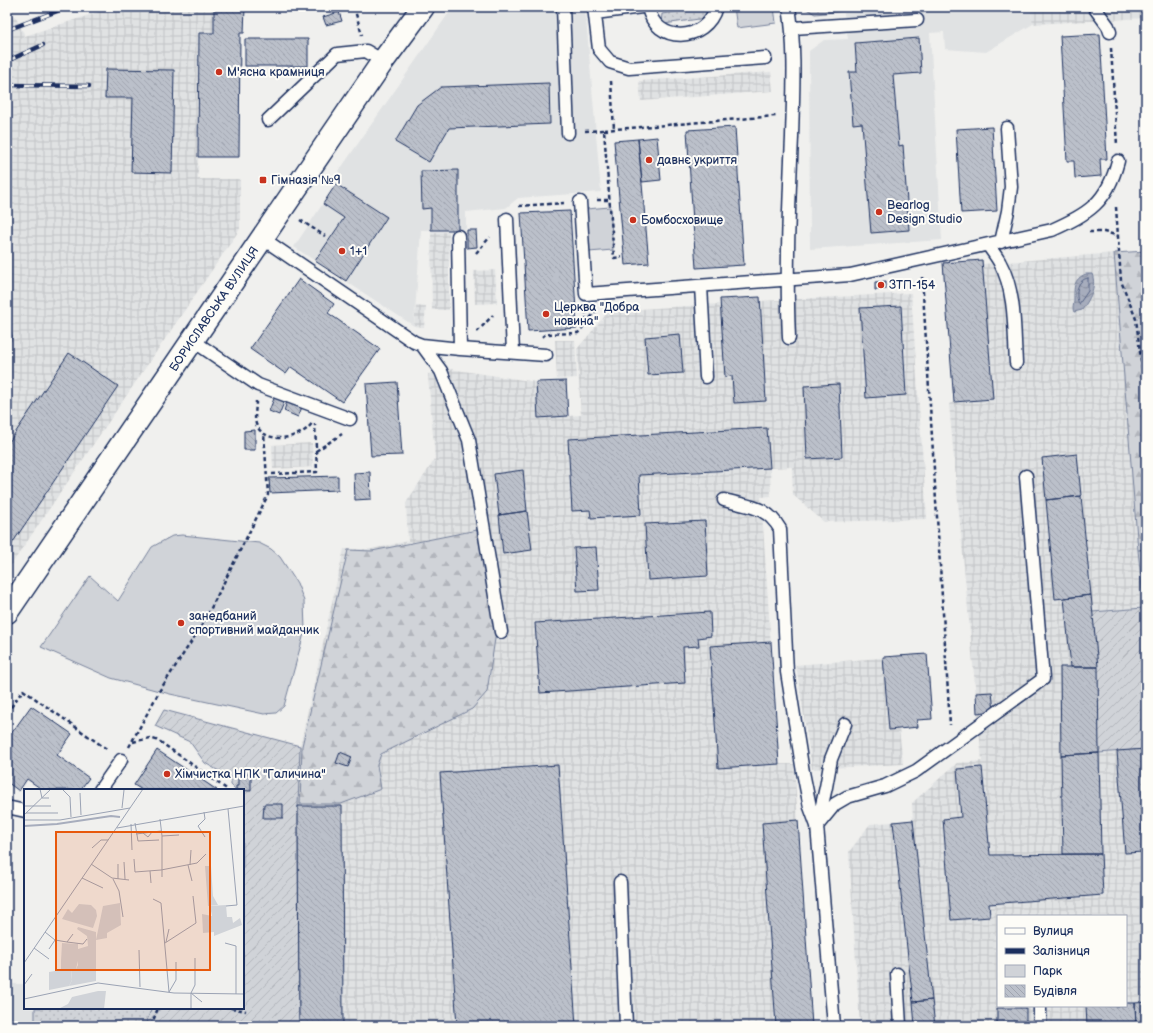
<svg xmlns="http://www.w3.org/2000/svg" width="1153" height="1033" viewBox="0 0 1153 1033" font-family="'Balsamiq Sans',sans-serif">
  <defs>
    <pattern id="industrial-grid" width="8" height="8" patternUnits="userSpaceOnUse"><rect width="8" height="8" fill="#e0e2e3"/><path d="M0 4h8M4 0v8" fill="none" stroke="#c0c2c5"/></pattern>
    <pattern id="grass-dots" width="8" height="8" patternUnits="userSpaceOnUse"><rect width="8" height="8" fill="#d0d3d8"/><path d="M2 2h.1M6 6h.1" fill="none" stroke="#b2b5bc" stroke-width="1.8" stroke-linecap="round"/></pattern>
    <pattern id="forest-firs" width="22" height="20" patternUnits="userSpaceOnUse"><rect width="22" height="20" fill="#d0d3d8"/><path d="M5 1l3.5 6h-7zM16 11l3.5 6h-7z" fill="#b2b5bc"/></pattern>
    <pattern id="garden-furrows" width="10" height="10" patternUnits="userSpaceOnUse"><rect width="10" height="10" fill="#d0d3d8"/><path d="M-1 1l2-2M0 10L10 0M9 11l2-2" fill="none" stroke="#b2b5bc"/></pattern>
    <pattern id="water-waves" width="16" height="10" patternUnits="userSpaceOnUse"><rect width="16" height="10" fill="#a7adbd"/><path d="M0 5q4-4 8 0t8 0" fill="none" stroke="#878d9d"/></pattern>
    <pattern id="building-back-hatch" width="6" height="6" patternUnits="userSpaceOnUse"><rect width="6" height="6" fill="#bbc0ca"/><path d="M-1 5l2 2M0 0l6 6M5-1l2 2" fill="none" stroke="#a0a5b0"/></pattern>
  </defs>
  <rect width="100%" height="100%" fill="#f0f0ee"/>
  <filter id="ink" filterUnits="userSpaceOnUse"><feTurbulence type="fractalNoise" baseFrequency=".025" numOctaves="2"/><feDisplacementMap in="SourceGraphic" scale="8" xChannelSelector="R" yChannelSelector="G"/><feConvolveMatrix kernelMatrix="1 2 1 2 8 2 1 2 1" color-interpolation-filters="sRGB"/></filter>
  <g filter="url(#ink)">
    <path fill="#e0e2e3" d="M 453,7 L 585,7 L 601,192 L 518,198 L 506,208 L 466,212 L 466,229 L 421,230 L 414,326 L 294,247 L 336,184 L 332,181 Z
      M 843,7 L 1030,7 L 1033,24 L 986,52 L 945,49 L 944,32 L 930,33 L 942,240 L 810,249 L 809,51 L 824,40 L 848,39 Z
      M 7,984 L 25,984 L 25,1008 L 35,1008 L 35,1026 L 7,1026 Z"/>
    <path fill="url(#industrial-grid)" fill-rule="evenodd" d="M 114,7 L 214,7 L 214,33 L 199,33 L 198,179 L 240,179 L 240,229 L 7,571 L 7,17 L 15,16 L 25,36 Z
      M 1030,7 L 1146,7 L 1146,18 L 1033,24 Z
      M 771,72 L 773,91 L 641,101 L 639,81 Z
      M 431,232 L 449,232 L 449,310 L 432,310 Z
      M 1114,253 L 1144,608 L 1093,612 L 1099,753 L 1146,749 L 1146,1026 L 860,1026 L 849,852 L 870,824 L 913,820 L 912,803 L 957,763 L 982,761 L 949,404 L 954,402 L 943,263 L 982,260 L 983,264 ZM 998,916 L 1126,916 L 1126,1006 L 998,1006 Z
      M 495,270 L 497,303 L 475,304 L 474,271 Z
      M 911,293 L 927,519 L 824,522 L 793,495 L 792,467 L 770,468 L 771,496 L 761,497 L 779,764 L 794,764 L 812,1026 L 299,1026 L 298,806 L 300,746 L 344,549 L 372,549 L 408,541 L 406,503 L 435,459 L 428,374 L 450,369 L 536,382 L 566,381 L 568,416 L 581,415 L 577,349 L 609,311 L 720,304 L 720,299 L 760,297 L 761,301 Z
      M 416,306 L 426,307 L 424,327 L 414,326 Z
      M 555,340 L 575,340 L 577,378 L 557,379 Z
      M 312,443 L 313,467 L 273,469 L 272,445 Z
      M 927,654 L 932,719 L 918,720 L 918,727 L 899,729 L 903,764 L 812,769 L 796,665 Z"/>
    <path fill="url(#grass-dots)" stroke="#76819b" d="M 705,7 L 708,10 L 708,15 L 706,18 L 664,24 L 661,22 L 662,14 Z
      M 803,7 L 843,7 L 844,11 L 815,14 Z
      M 1146,549 L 1146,611 L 1144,608 L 1138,550 Z
      M 35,1008 L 152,1008 L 146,1023 L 125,1026 L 35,1026 Z"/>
    <path fill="url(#forest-firs)" stroke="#76819b" d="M 1146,251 L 1146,549 L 1138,550 L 1114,253 Z
      M 477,530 L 496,632 L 487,692 L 472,709 L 381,754 L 377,765 L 381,789 L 341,804 L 300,804 L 302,746 L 348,550 L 372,551 Z"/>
    <path fill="#d0d3d8" stroke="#76819b" d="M 734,7 L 774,7 L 776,23 L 737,28 Z
      M 610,207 L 613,250 L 589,252 L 586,209 Z
      M 182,535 L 259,543 L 271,549 L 280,557 L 297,583 L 304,601 L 305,630 L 284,706 L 276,713 L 264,714 L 170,694 L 111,678 L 41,647 L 90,576 L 118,601 L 152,547 L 172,536 Z"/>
    <path fill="url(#garden-furrows)" stroke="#76819b" d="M 1144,608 L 1146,611 L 1146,749 L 1099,753 L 1092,612 Z
      M 164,710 L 300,746 L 298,806 L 299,1026 L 125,1026 L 146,1023 L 152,1008 L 243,1008 L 243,790 L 236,790 L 231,785 L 231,778 L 205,763 L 190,742 L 155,726 Z"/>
    <path fill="url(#water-waves)" stroke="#6f7b97" d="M 1086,274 L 1092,274 C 1097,287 1089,300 1082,310 L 1074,312 C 1072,308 1074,305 1074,300 C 1074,288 1073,279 1086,274 Z"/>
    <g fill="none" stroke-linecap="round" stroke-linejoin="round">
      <path stroke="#536184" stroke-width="1" d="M 1088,278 L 1088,291 L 1079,304 C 1075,295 1076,280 1088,278 Z"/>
    </g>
    <path fill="url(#building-back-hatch)" stroke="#1b2f5e" d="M 214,7 L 245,7 L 244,33 L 240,33 L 239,157 L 198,157 L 199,33 L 214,33 Z
      M 339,12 L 342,21 L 326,25 L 323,17 Z
      M 1100,34 L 1107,159 L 1100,159 L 1101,176 L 1075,178 L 1074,161 L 1067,161 L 1060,36 Z
      M 919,38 L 921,73 L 893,75 L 899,146 L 903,145 L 909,230 L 871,233 L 862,123 L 853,124 L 849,72 L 857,72 L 855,43 Z
      M 245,39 L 308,39 L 308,66 L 245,66 Z
      M 106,69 L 174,70 L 172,173 L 131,172 L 133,98 L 105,98 Z
      M 549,83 L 550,124 L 449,128 L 429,162 L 395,142 L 417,105 L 441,87 Z
      M 735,127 L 744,265 L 696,268 L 687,130 Z
      M 992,127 L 997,211 L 961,213 L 956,129 Z
      M 657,137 L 661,180 L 642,182 L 638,139 Z
      M 638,139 L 649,263 L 625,265 L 614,141 Z
      M 458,170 L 458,230 L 431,230 L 431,208 L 422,209 L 421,171 Z
      M 336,184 L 387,217 L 346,281 L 315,261 L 344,218 L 323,204 Z
      M 570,211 L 577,328 L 528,331 L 521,213 Z
      M 467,230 L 476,230 L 477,247 L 467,248 Z
      M 982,260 L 993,399 L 954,402 L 943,263 Z
      M 299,279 L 334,304 L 328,313 L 380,349 L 342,402 L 291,367 L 286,374 L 250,349 Z
      M 886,281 L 886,289 L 875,290 L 875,282 Z
      M 760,297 L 766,401 L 734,403 L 732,376 L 725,377 L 720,299 Z
      M 901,306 L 906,395 L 866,398 L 860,308 Z
      M 7,323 L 12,336 L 7,348 Z
      M 680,334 L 683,373 L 648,375 L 645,337 Z
      M 69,353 L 118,386 L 7,551 L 7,445 Z
      M 566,381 L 568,416 L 538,418 L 536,382 Z
      M 397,382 L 402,455 L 371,456 L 366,384 Z
      M 839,384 L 842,457 L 807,459 L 804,386 Z
      M 275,396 L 285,400 L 279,415 L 269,411 Z
      M 287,401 L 302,407 L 298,417 L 284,411 Z
      M 767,428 L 770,468 L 639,475 L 641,515 L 591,518 L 590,510 L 572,511 L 568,439 Z
      M 255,430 L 255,450 L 244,450 L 244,431 Z
      M 1077,454 L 1081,496 L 1046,500 L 1042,458 Z
      M 523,470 L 527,511 L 499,515 L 494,474 Z
      M 370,472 L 371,499 L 355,500 L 354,473 Z
      M 338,476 L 338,490 L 270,493 L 269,478 Z
      M 1081,496 L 1091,595 L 1055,599 L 1046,500 Z
      M 527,511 L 532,550 L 503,554 L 499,515 Z
      M 705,521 L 708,576 L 648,580 L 645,524 Z
      M 596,547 L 599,590 L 577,591 L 574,548 Z
      M 1091,595 L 1098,667 L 1071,667 L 1064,598 Z
      M 710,612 L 711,636 L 698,638 L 699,646 L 683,647 L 685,683 L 540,693 L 535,623 Z
      M 771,642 L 779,764 L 718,768 L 710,646 Z
      M 927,654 L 932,719 L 917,720 L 918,727 L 889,730 L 883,657 Z
      M 1060,667 L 1098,667 L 1099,753 L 1061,755 Z
      M 992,692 L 994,711 L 977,713 L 976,693 Z
      M 31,706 L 72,734 L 57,755 L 89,778 L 80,790 L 43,790 L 27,779 L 19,791 L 7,782 L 7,732 L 11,734 Z
      M 1146,749 L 1146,815 L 1142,815 L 1144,852 L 1125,853 L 1117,751 Z
      M 157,750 L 217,790 L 142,790 L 134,785 Z
      M 340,752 L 352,757 L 348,767 L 336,763 Z
      M 1099,753 L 1101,854 L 1063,854 L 1061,755 Z
      M 558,765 L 576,1026 L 457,1026 L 440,773 Z
      M 982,767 L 990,855 L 1101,854 L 1103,895 L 989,904 L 990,917 L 951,920 L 943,819 L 961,817 L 957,769 Z
      M 238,774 L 251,774 L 251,791 L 236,790 L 236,786 L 238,786 Z
      M 264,804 L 283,804 L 283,818 L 263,818 Z
      M 298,806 L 342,806 L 343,1026 L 299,1026 Z
      M 798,820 L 812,1026 L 776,1026 L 762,823 Z
      M 913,820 L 932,1000 L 913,1002 L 893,822 Z
      M 932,1000 L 935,1026 L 915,1026 L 913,1002 Z
      M 1146,1002 L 1146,1026 L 1136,1026 L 1135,1003 Z
      M 1126,1003 L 1135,1003 L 1136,1026 L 1087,1026 L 1086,1006 L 1126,1006 Z
      M 997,1008 L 1026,1008 L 1026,1026 L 997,1026 Z
      M 146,1023 L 146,1026 L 125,1026 Z"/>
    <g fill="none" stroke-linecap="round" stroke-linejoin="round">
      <g stroke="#1b2f5e" stroke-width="15">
        <path id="lane" d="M 563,7 L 568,133
          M 594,7 L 599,49 L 610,62 L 629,68 L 765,58
          M 648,7 C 655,45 706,43 716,7
          M 1094,7 L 1108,26 L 1110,32
          M 595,13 L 642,7
          M 793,28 L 917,20
          M 268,120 L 337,54 L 366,51 L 383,61
          M 580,202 L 586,294 L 850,275 L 1052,230 C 1089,213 1107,203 1118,161
          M 507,219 L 513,352
          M 458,236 L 460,349
          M 262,238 L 414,342 L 422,345 L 460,349 L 546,355
          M 1001,242 L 1008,211 L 1011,187 L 1007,128
          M 988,245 C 992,251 997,257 1000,263 C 1016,292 1014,331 1016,363
          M 701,286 L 706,377
          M 789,338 C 786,271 789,204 792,137 C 793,94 796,49 789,7
          M 192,340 L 258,385 L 350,419
          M 422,345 L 441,371 L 469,440 L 501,632
          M 724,500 C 749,507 766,505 780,529 L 787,672 L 803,772 L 810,807 L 817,826 L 834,1026
          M 100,790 L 121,760
          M 7,807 L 25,811
          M 818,823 L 826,787 L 831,759 L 845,724
          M 817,826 L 835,804 L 847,797 L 885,786 L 916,771 L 1043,679 L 1026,476
          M 620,882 L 626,1026
          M 897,974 L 900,1026
          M 1040,1006 L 1040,1026"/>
      </g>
      <g stroke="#1b2f5e" stroke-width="25">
        <g id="secondary">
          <path id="s1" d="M 7,612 L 383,61 L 423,7"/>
        </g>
      </g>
      <path stroke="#1b2f5e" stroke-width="2.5" stroke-dasharray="4 3" stroke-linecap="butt" d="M 354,7 L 362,35
        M 1111,48 L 1117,145
        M 611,81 L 614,129
        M 604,130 L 776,116
        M 585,131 L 604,130 L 614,258 L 622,257
        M 597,200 L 609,200
        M 519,206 L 564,203
        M 1116,207 L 1121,281 L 1136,319 L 1143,376 L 1146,378
        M 300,220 L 325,236
        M 1089,232 L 1104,232 L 1119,236
        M 476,253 L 490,237
        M 922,277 L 950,725
        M 586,310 L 586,323
        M 477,332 L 493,315
        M 542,337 L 546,334 L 578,333 L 596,311
        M 256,401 C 256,408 254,418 256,424 C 265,446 302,439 312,423
        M 316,451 L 342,434
        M 272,474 L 317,472 L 315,424
        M 7,713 L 23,690 L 108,750
        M 133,742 L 150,738 L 159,741 L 228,790
        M 129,747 L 160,690 L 204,622 L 268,495 L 264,433
        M 231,1008 L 246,1011
        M 151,1026 L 158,1008"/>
      <use href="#lane" stroke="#fdfcf7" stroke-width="12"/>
      <use href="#secondary" stroke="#fdfcf7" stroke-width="22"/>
      <g stroke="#1b2f5e" stroke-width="4.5">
        <path id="rail" d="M 7,30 L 68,7
          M 7,61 L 43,45
          M 7,85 L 89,86"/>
      </g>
      <use href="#rail" stroke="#fdfcf7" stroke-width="3" stroke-dasharray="9" stroke-linecap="butt"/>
    </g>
  </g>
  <g fill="#c8321e" stroke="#fdfcf7" stroke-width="1.5">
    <circle cx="219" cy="72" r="4"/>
    <circle cx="649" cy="160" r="4"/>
    <rect x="259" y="176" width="8" height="8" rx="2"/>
    <circle cx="879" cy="212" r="4"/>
    <circle cx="633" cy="220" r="4"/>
    <circle cx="342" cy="251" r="4"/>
    <circle cx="881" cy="285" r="4"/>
    <circle cx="546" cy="314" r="4"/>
    <circle cx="181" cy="623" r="4"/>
    <circle cx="167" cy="774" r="4"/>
  </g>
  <g text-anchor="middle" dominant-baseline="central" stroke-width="4" stroke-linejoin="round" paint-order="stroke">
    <g font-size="12" fill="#1b2f5e" stroke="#fdfcf7" text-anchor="start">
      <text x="227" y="72">М'ясна крамниця</text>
      <text x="657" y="160">давнє укриття</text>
      <text x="271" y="180">Гімназія №9</text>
      <text x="887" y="205">Bearlog<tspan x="887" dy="14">Design Studio</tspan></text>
      <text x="641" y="220">Бомбосховище</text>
      <text x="350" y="251">1+1</text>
      <text x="889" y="285">ЗТП-154</text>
      <text x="554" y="307">Церква "Добра<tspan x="554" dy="14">новина"</tspan></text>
      <text x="189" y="616">занедбаний<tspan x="189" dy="14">спортивний майданчик</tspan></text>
      <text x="175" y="774">Хімчистка НПК "Галичина"</text>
    </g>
    <g font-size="12" fill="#1b2f5e" stroke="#fdfcf7">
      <text stroke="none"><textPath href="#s1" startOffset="367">БОРИСЛАВСЬКА ВУЛИЦЯ</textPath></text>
    </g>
  </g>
  <g transform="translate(24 789)">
    <rect width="220" height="220" fill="#f0f0ee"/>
    <path d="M 37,172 L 54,172 L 52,180 L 47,182 L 48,191 L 45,197 L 25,201 L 25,183 L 37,181 Z" fill="#d0d3d8"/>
    <path d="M 181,77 L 187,77 L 189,107 L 194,116 L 184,117 ZM 96,114 L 97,136 L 83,144 L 83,149 L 72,151 L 79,117 ZM 74,202 L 82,202 L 80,220 L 34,220 L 44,215 L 48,208 Z" fill="#d0d3d8"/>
    <path d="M 55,115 L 67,116 L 72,121 L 73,127 L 69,139 L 38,130 L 44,120 L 48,124 ZM 38,154 L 54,155 L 54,172 L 37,172 Z" fill="#d0d3d8"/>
    <path d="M 202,116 L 203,128 L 208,128 L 209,134 L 216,129 L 218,136 L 190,147 L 190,143 L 179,144 L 178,125 L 188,127 L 186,117 ZM 54,138 L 72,143 L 72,192 L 45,197 L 48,191 L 47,181 L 52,180 L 54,176 L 54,160 L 64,157 L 63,147 L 53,140 Z" fill="#d0d3d8"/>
    <path fill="none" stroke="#a7adbd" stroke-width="2" d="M 0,37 L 33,35 L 87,27 L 96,28"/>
    <path fill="none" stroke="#9ba3b4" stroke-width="1" d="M 16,0 L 18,9 L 25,9M 38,0 L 46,8 L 47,28M 56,4 L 57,26M 0,17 L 27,17M 98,19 L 100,1M 180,23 L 181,30 L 174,37 L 181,48M 2,24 L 34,24M 0,26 L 27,0M 136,30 L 138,47 L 138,88M 0,31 L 36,31 L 106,19M 111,34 L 114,52 L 135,51M 107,35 L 108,61M 93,39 L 220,17M 119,44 L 124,48 L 128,43M 112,45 L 137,42M 138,47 L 155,46M 68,59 L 77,51 L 84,51M 110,70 L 111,83 L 137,81 L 173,74 L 182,65M 100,73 L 101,90M 67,75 L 88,89 L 105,91M 94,75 L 94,90M 164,76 L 168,92M 166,76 L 167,61M 126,82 L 127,94M 58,89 L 79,99M 89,90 L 95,102 L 99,128M 129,110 L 137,114 L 145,203M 202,117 L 213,116 L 204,20M 21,143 L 31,151 L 25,160M 31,151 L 43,153 L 49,145M 43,153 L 59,155 L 63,150M 142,153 L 145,140M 141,154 L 172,134 L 169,107M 201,154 L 212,157 L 212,205M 10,159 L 25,170M 115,161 L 116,198M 0,174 L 119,0M 0,196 L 8,185M 145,203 L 152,191 L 152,173M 167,204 L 178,213M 0,210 L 74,194 L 150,204 L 220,205M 167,220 L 167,204 L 171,196 L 171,169"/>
    <path fill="#e8590c" fill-opacity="0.15" stroke="#e8590c" stroke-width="2" d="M 32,43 L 186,43 L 186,181 L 32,181 Z"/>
    <rect width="220" height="220" fill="none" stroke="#1b2f5e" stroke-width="2"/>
  </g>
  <rect width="1153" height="1033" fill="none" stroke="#fdfcf7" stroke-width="24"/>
  <rect x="12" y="12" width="1129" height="1009" fill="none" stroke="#1b2f5e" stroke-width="1.5" filter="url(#ink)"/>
  <rect x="997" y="915" width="130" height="92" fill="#fdfcf7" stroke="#a3aaba"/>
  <rect x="1005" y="928" width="20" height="6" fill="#fdfcf7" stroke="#a3aaba"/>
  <text x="1033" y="935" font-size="12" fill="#1b2f5e">Вулиця</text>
  <rect x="1005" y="948" width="20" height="6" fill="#1b2f5e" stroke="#a3aaba"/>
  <text x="1033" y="955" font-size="12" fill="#1b2f5e">Залізниця</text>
  <rect x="1005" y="965" width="20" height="12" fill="#d0d3d8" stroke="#a3aaba"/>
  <text x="1033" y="975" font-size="12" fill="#1b2f5e">Парк</text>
  <rect x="1005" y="985" width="20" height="12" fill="url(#building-back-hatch)" stroke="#a3aaba"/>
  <text x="1033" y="995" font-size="12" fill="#1b2f5e">Будівля</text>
</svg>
